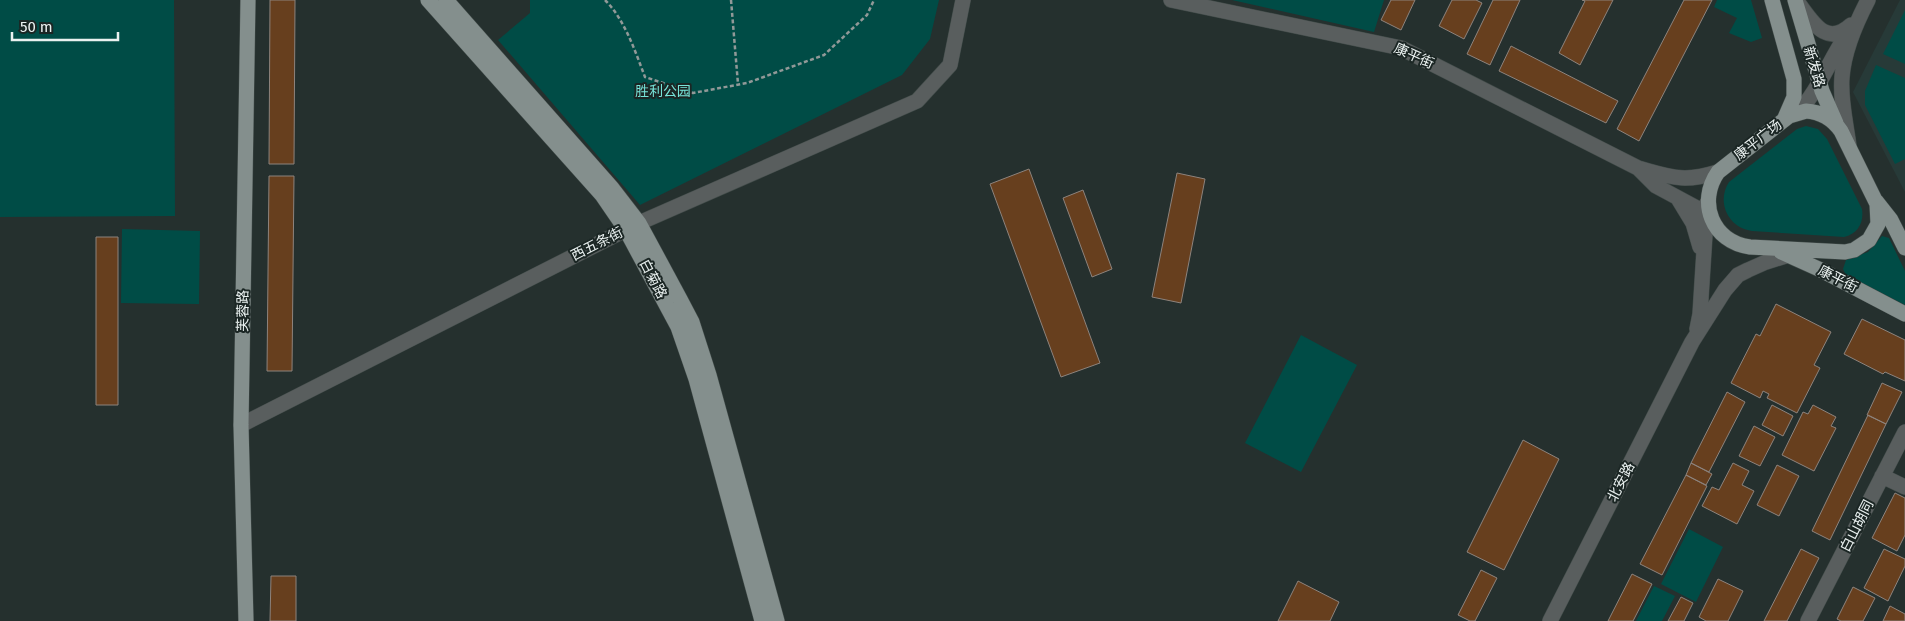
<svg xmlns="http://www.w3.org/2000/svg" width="1905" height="621" viewBox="0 0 1905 621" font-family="'Fira Sans','Noto Sans SC',sans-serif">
  <rect width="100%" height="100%" fill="#25302e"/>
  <path fill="#273a38" d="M 1900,0 L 1905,0 L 1905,192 L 1853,92 Z"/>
  <path fill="#004c46" d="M 0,0 L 174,0 L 175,216 L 0,217 Z
    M 530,0 L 939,0 L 930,39 L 902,75 L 640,205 L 498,40 L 530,13 Z
    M 1232,0 L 1384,0 L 1374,32 Z
    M 1717,0 L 1751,0 L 1762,38 L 1751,42 L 1729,33 L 1737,18 L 1714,7 Z
    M 1905,10 L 1905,64 L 1883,54 Z
    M 1876,65 L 1905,78 L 1905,159 L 1895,164 L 1865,105 L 1865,91 Z
    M 1806,126 L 1818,129 L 1827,139 L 1862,209 C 1864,223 1858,234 1844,237 L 1752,231 C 1728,228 1716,202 1729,182 L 1797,129 Z
    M 122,229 L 200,231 L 199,304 L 121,303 Z
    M 1882,236 L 1889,238 L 1905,271 L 1905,305 L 1846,275 L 1843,269 L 1846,260 L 1868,252 Z
    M 1301,335 L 1357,365 L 1301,472 L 1245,443 Z
    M 1689,529 L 1723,547 L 1696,602 L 1661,584 Z
    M 1654,586 L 1675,596 L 1662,621 L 1636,621 Z"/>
  <path fill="#673f1e" stroke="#8d837d" d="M 270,0 L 295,0 L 294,164 L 269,164 Z
    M 1391,0 L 1415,0 L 1401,30 L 1381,20 Z
    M 1452,0 L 1476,0 L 1482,3 L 1464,39 L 1439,26 Z
    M 1493,0 L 1520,0 L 1490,65 L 1467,54 Z
    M 1582,0 L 1613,0 L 1580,65 L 1559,53 L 1585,1 Z
    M 1684,0 L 1712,0 L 1639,141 L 1617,129 Z
    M 1511,46 L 1618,101 L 1606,123 L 1499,71 Z
    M 1029,169 L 1100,363 L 1061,377 L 990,184 Z
    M 1177,173 L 1205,179 L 1181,303 L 1152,297 Z
    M 269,176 L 294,176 L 292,371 L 267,371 Z
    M 1083,190 L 1112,269 L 1092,277 L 1063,198 Z
    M 96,237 L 118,237 L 118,405 L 96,405 Z
    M 1776,304 L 1831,332 L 1814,365 L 1820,368 L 1797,413 L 1767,398 L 1769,394 L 1763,391 L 1760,398 L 1731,383 L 1756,334 L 1760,336 Z
    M 1862,319 L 1905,340 L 1905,381 L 1885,372 L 1883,374 L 1844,354 Z
    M 1882,383 L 1902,392 L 1886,424 L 1867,415 Z
    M 1727,392 L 1745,402 L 1709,472 L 1691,463 Z
    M 1772,405 L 1793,416 L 1783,436 L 1762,425 Z
    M 1813,405 L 1836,417 L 1831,426 L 1836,428 L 1814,471 L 1782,455 L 1803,412 L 1808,414 Z
    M 1868,415 L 1886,424 L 1830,540 L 1812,531 Z
    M 1754,426 L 1775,437 L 1760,466 L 1739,456 Z
    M 1523,440 L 1559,459 L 1504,570 L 1467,552 Z
    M 1691,463 L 1712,474 L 1706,485 L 1686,475 Z
    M 1733,463 L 1749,471 L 1742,485 L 1754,491 L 1737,524 L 1702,506 L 1712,487 L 1719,490 Z
    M 1777,465 L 1799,476 L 1779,516 L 1757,505 Z
    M 1686,475 L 1707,486 L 1662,575 L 1640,564 Z
    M 1895,493 L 1905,498 L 1905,535 L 1897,551 L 1872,538 Z
    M 1801,549 L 1819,558 L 1787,621 L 1764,621 Z
    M 1884,549 L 1905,559 L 1905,566 L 1888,601 L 1864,588 Z
    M 1481,570 L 1497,578 L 1475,621 L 1470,621 L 1458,615 Z
    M 1632,574 L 1652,584 L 1633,621 L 1608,621 Z
    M 271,576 L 296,576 L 296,621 L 270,621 Z
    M 1718,579 L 1743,591 L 1728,621 L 1706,621 L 1699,617 Z
    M 1298,581 L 1339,602 L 1330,621 L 1278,621 Z
    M 1853,587 L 1875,598 L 1863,621 L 1841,621 L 1837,619 Z
    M 1681,597 L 1693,603 L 1684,621 L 1668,621 Z
    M 1890,606 L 1905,614 L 1905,621 L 1883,621 Z"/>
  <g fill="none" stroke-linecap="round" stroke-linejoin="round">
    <g stroke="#414b49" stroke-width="16">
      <path id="minor" d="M 1171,0 L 1401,48 L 1638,168 C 1671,177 1683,183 1718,172
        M 1796,0 C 1811,19 1825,49 1851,25
        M 1797,113 C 1819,91 1830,58 1848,33
        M 1849,146 C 1846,123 1840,99 1842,77 C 1844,50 1856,23 1868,0
        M 1639,169 L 1656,186 L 1695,207 L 1711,221
        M 1679,200 L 1693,223 L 1700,247
        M 1697,329 L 1700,314 L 1707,203
        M 241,425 L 639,223 L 917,101 L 950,65 L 963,0
        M 1882,476 L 1905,487
        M 1550,621 L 1692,342 L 1725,290 L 1738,275 L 1748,270 L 1766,262 L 1795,253
        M 1808,621 L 1905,432"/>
    </g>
    <g stroke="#414b49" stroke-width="16">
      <path id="major" d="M 428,0 L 602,195 L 626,230 L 678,327 L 696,379 L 762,621
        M 446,0 L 612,188 L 639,223 L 680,299 L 692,322 L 709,375 L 777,621
        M 1772,0 L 1794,79 L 1794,97 L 1784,120
        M 1795,0 L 1822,91 L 1836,123
        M 1806,111 C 1821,112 1832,118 1841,131 L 1877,204 L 1878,224 L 1869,240 L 1854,250 L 1845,252 L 1750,247 C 1712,242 1697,202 1718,172 L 1789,116 Z
        M 1876,201 L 1891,220 L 1905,248
        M 1781,252 L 1821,270 L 1905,314
        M 246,621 L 241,425 L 248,0"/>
    </g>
    <path stroke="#919998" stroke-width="2.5" stroke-dasharray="4 2.5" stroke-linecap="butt" d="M 605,0 C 625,20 635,51 645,77 L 693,93 L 747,83 L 824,55 L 867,15 L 874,0
      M 731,0 L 738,84"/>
    <use href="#minor" stroke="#595e5e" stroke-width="15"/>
    <use href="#major" stroke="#848f8d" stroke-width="15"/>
  </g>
  <g text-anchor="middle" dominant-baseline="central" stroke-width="4" stroke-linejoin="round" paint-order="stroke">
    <g font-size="14" fill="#eaf1f0" stroke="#1b2624">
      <text transform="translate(1414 56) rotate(24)">康平街</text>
      <text transform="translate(1814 67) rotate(73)">新发路</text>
      <text transform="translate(1758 140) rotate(-38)">康平广场</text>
      <text transform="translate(597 244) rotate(-27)">西五条街</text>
      <text transform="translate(653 279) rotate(62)">白菊路</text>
      <text transform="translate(1838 279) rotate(27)">康平街</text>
      <text transform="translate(243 311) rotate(-89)">芙蓉路</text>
      <text transform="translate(1621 482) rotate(-63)">北安路</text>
      <text transform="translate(1857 526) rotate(-63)">白山胡同</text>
    </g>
    <g font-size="14" fill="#77e4d9" stroke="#1b2624">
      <text x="663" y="91">胜利公园</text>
    </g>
  </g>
  <path d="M12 32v8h106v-8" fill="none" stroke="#eaf1f0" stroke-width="2.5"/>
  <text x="20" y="32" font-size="15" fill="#eaf1f0" stroke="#1b2624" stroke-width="4" paint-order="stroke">50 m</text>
</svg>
